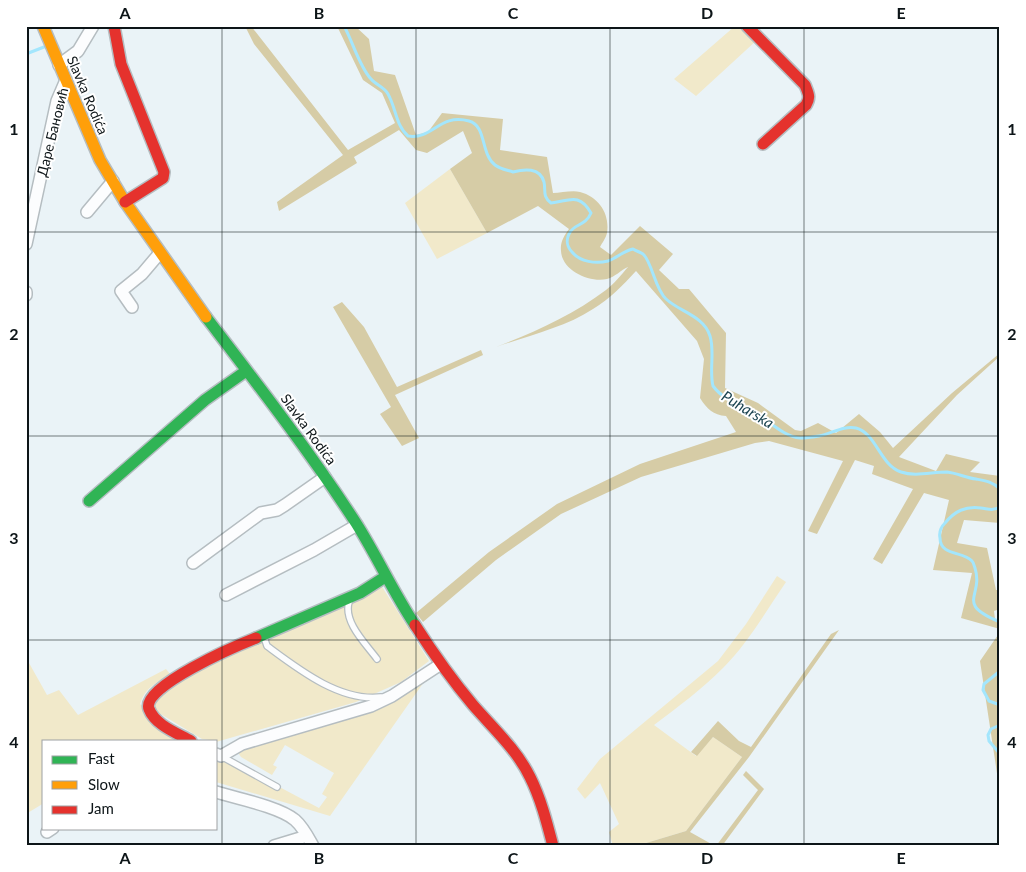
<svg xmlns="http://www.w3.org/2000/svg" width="1026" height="872" viewBox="0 0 1026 872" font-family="Lato,sans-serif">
  <rect width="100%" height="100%" fill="#eaf3f7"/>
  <path fill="#f1e9ca" d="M 735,26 L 743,26 L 757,40 L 696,96 L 674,79 Z
    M 450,169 L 487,233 L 437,259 L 405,203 Z
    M 777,576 L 786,582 C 766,611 748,643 723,668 C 702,689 678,707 654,725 L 696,756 L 713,737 L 742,757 L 686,831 L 636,846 L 613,846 L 609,832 L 619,824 L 600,783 L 585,799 L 577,789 L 600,759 L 718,661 L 746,624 Z
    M 379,582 L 429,661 L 401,682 L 356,702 L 216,742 L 216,741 L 202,739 L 154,710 L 153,694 Z
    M 29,663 L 47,695 L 59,690 L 78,715 L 166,669 L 170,674 C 156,683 145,688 140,704 L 183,741 L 44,741 L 44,803 L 26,814 L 26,665 Z
    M 431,672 L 330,816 L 216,782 L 216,757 L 223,757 L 319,808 L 327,797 L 322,794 L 334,773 L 285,745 L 273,765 L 277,767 L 272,775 L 241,757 L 239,754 L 240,750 L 335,719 Z"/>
  <path fill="#d6cca6" d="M 245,26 L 251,26 L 348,150 L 395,123 L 382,93 L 363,80 L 337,26 L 355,26 L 369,39 L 374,71 L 395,75 L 416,135 L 428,132 L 442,113 L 503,119 L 500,150 L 547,157 L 553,193 C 561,193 572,190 580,192 C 599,197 610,214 607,233 C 606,238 602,243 600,247 L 611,255 L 640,226 L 673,254 L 659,270 L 679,289 L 689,289 L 726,333 L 725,388 L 758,403 L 795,430 L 801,431 L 818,423 L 836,433 L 859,414 L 880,432 L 893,448 L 952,393 L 1000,353 L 1000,356 L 957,395 L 899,457 L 936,471 L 946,454 L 980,462 L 970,472 L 1000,476 L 1000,523 L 964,520 L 957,543 L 987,548 L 996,590 L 1000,590 L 1000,609 L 994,611 L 995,619 L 1000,619 L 1000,629 L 961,618 L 972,573 L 933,570 L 949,500 L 924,493 L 882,564 L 873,559 L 913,489 L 872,474 L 874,466 L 855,460 L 817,534 L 808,531 L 843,461 L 769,441 L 755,443 L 641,477 L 561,514 L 496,560 L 423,622 L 416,613 L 489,552 L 557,504 L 640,464 L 736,432 L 726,416 C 713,415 707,409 700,398 L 704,359 L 697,341 L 636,271 C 623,285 610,299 593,309 C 566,327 527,336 496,347 C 535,332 573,315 606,290 C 614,284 621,275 628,267 C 621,270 615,277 607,279 C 590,283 562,271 561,251 C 560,242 564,236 569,229 L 538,206 L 487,233 L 450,169 L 472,153 L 463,131 L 427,153 L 416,150 L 399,130 L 354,157 L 357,163 L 279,211 L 277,202 L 343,155 L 254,44 Z
    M 342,302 L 364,327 L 397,387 L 481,350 L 483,355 L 395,395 L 419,438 L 402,446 L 380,414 L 391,407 L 333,307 Z
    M 839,630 L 749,757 L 690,832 L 715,846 L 636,846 L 686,831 L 742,757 L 713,737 L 697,756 L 691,752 L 718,721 L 739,741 L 751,747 L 831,634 Z
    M 1000,632 L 1000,779 L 998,780 L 980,661 Z
    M 746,771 L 764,789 L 722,846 L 716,846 L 758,790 L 743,775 Z"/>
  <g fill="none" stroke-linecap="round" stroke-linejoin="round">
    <path stroke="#a3e6fd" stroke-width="3" d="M 344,26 C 353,42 359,66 371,79 C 376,85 384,87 388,94 C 396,108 396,126 408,136 C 433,140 439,113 469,121 C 487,126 480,153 495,165 C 500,169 507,170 513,172 C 524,169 540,167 544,182 C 546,191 542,196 551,203 C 569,201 579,192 591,213 C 585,227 574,223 569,234 C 566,240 567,247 572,252 C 580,262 596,264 608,261 C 617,258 623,251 633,249 C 636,251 640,252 643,254 C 652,262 655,289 666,299 C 680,312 704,316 710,336 C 715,352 709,370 713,386 C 724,401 742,405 757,414 C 770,422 785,437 800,438 C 806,438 813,437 819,436 C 831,434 844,425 856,428 C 876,433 880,465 901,472 C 915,477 932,472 947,472 C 957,473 966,478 976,479 C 986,481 993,482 1000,489
      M 26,54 L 44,47
      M 1000,507 C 993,511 989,509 981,508 C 965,506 955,511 945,523 C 941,527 939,533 940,538 C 940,556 963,551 972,561 C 974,563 974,566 975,568 C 984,597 954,603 1000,622
      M 1000,671 L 984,684 L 983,690 L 989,701 L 1000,705
      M 1000,725 L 991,729 L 988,735 L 989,741 L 1000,754"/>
    <g stroke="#b5bdc1" stroke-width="8">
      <path id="lane" d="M 349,602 C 343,622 366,644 377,659
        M 264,637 L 267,646 C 298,669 340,702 381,697
        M 221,756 L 277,787"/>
    </g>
    <g stroke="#b5bdc1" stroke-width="14">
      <path id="street" d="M 59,65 L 78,51 L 93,26
        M 87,212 L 113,181
        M 26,244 L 57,101 L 66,80
        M 26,292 L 26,295
        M 132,307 L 121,291 L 142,274 L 159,254
        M 193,563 L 261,513 L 277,510 L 285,505 L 325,477
        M 226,595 L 314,550 L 357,525
        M 216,754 L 221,756 L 242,744 L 371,706 L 392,696 L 441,664
        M 216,792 C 236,798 280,807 295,820 C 303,827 308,837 313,846
        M 47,832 L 53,828
        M 274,846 L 307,836"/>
    </g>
    <g stroke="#b5bdc1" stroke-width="14">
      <path id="fast" d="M 206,317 C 258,385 310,452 356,523 C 377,556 393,592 415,625
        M 89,501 L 205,400 L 246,371
        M 256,638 L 360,593 L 385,577"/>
    </g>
    <g stroke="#b5bdc1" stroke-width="14">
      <path id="slow" d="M 43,26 L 100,160 L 125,202 L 206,317"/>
    </g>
    <g stroke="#b5bdc1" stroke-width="14">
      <path id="jam" d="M 114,26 L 121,64 L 164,172 L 163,178 L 125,202
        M 747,26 L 805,85 C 808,93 811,97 806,105 L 763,144
        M 415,625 C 433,653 452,680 473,705 C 493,728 517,750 530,777 C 541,799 547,823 553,846
        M 191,741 C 177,733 155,725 149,709 C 140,687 238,645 256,638"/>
    </g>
    <use href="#lane" stroke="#fcfdfe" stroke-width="5.5"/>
    <use href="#street" stroke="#fcfdfe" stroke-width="11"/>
    <use href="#fast" stroke="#30b455" stroke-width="11"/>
    <use href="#slow" stroke="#ff9f0a" stroke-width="11"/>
    <use href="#jam" stroke="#e5322d" stroke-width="11"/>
  </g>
  <path fill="none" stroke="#0d1518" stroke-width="1" stroke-opacity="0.55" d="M 222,26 L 222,846M 416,26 L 416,846M 610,26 L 610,846M 804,26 L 804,846M 26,232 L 1000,232M 26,436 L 1000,436M 26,640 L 1000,640"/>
  <g text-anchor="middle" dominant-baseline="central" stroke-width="4" stroke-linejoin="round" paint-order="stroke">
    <g font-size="14" fill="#0d1518" stroke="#fff">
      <text transform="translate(88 95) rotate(67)">Slavka Rodića</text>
      <text transform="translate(52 132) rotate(-76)">Даре Бановић</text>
      <text transform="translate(309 429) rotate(54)">Slavka Rodića</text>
    </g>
    <g font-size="15" font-style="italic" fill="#1a4350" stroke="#fff">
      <text transform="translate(748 409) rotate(31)">Puharska</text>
    </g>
  </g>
  <rect width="1026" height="872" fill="none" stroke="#ffffff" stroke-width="55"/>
  <rect x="42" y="740" width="175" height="90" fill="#ffffff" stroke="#9ea1a3"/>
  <rect x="52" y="756" width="25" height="8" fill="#30b455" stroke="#9ea1a3"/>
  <text x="88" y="764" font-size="15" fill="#0d1518">Fast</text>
  <rect x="52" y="781" width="25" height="8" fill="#ff9f0a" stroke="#9ea1a3"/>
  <text x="88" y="790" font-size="15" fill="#0d1518">Slow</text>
  <rect x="52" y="806" width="25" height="8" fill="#e5322d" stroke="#9ea1a3"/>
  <text x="88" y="814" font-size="15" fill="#0d1518">Jam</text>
  <rect x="28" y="28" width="970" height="816" fill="none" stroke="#0d1518" stroke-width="2"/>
  <g font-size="16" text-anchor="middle" font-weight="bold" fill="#0d1518">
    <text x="125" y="19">A</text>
    <text x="319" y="19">B</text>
    <text x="513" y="19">C</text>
    <text x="707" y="19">D</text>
    <text x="901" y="19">E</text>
    <text x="14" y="135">1</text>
    <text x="1012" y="135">1</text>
    <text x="14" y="340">2</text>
    <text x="1012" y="340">2</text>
    <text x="14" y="544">3</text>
    <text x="1012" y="544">3</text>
    <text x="14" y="748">4</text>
    <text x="1012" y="748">4</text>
    <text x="125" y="864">A</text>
    <text x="319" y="864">B</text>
    <text x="513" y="864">C</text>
    <text x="707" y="864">D</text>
    <text x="901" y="864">E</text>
  </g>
</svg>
